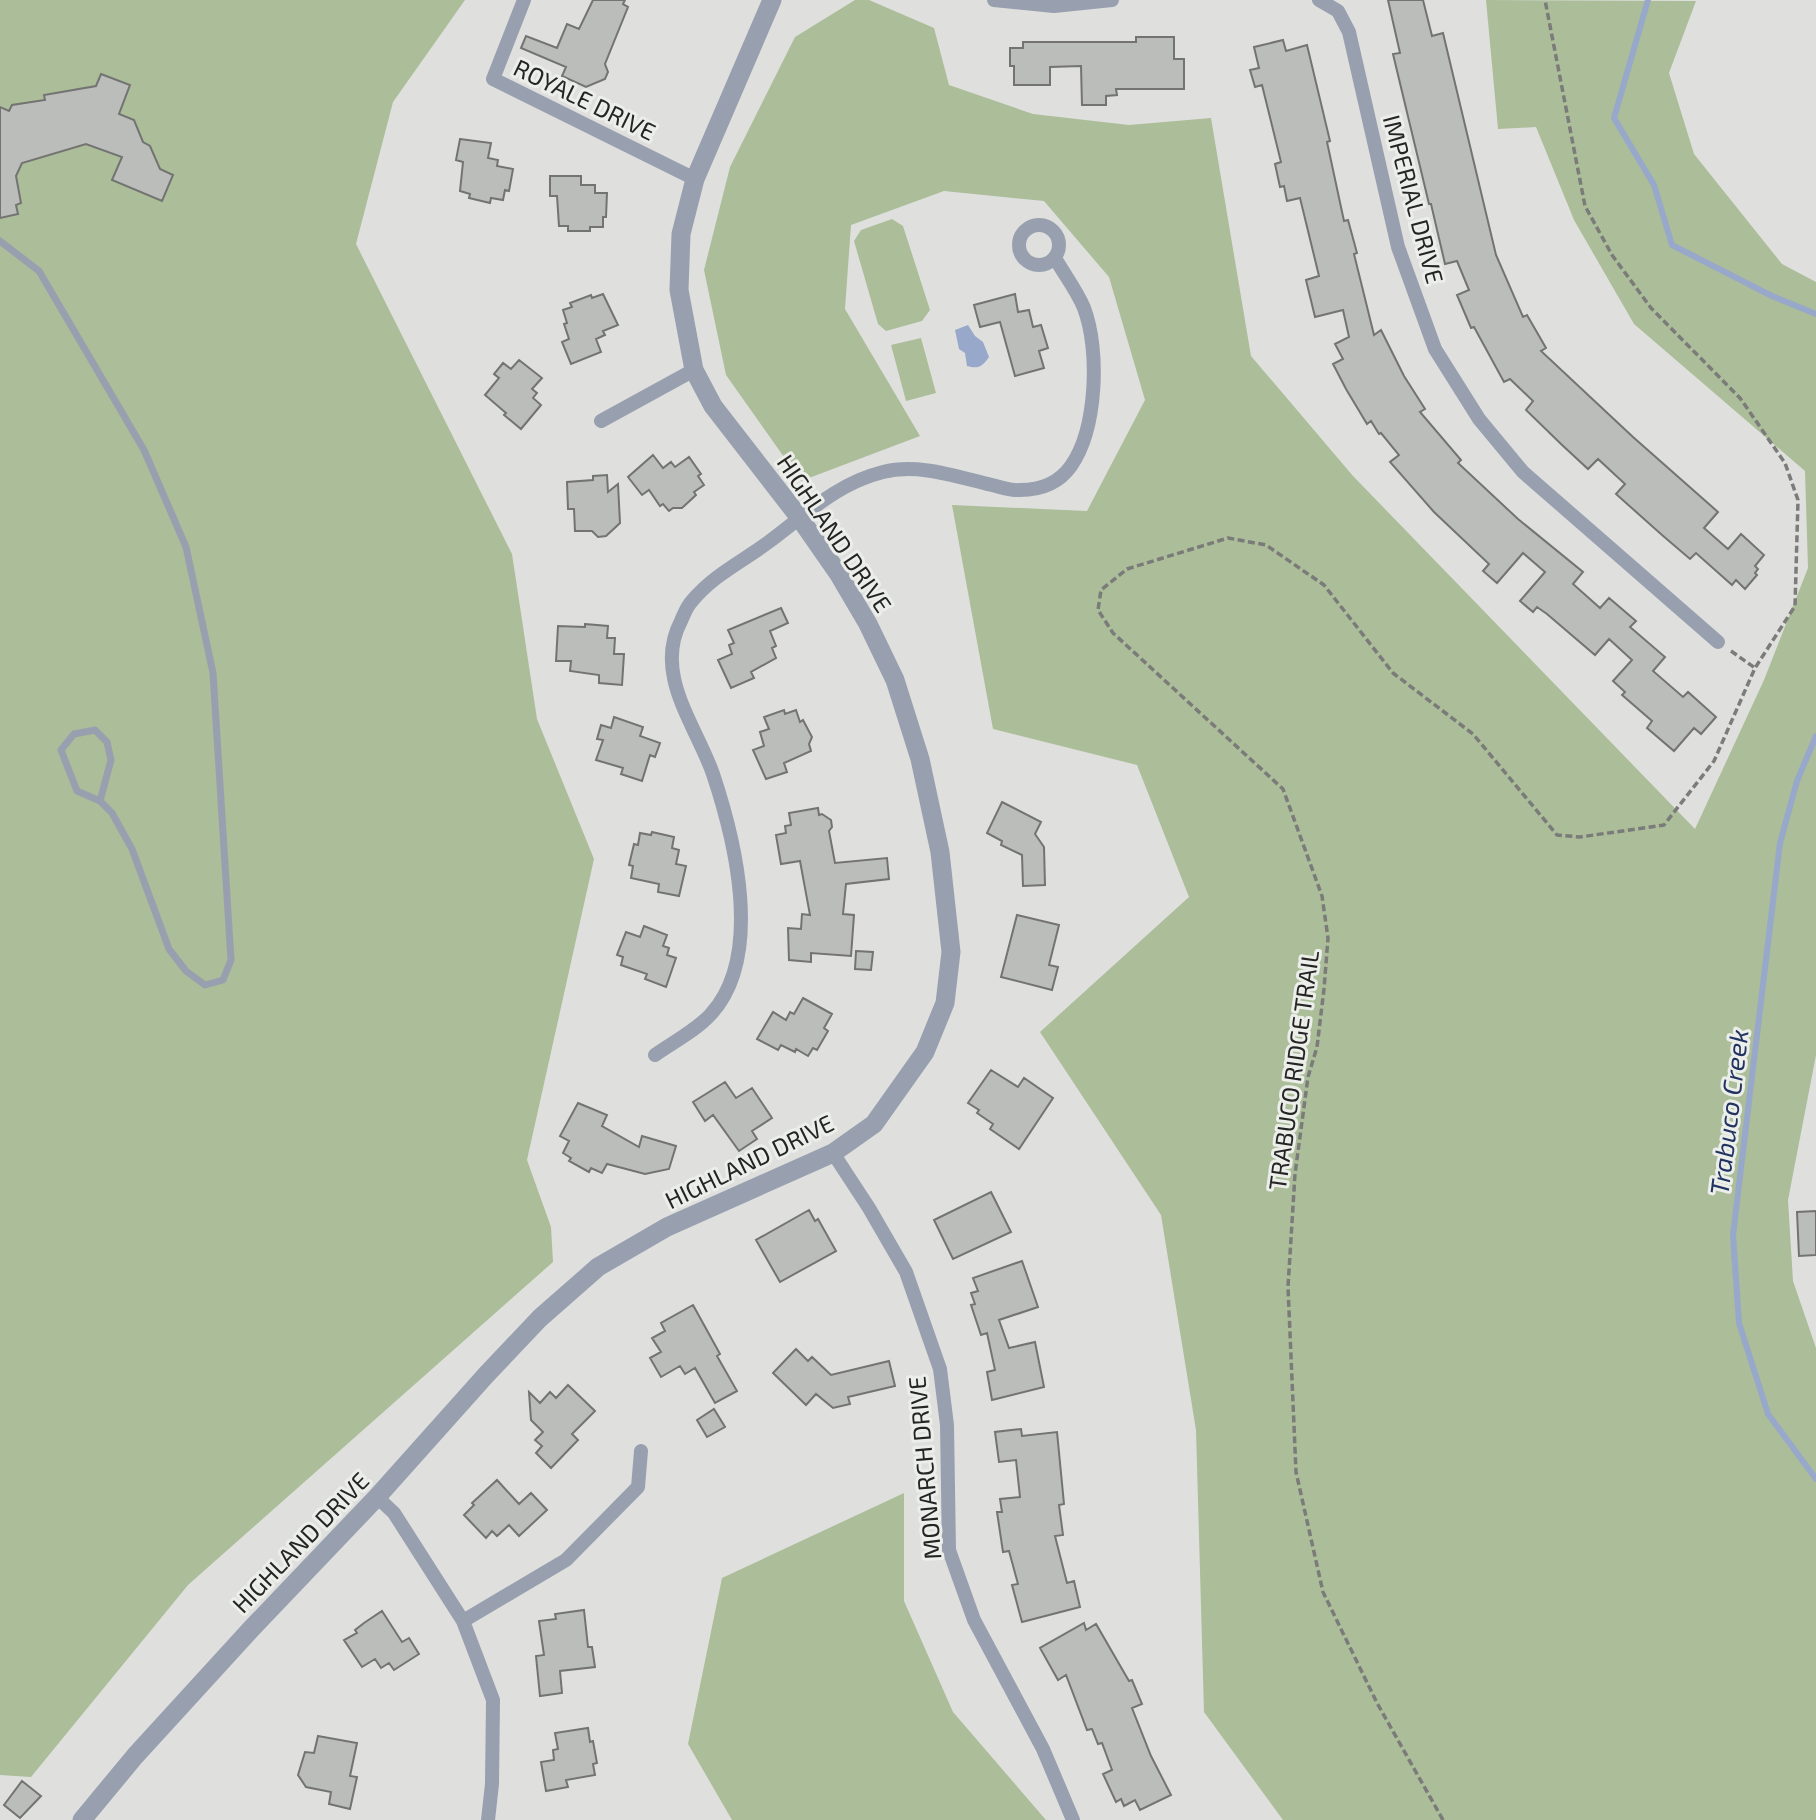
<svg xmlns="http://www.w3.org/2000/svg" width="1816" height="1820" viewBox="0 0 1816 1820" font-family="'Exo 2',sans-serif">
  <rect width="100%" height="100%" fill="#dfe0dd"/>
  <path fill="#abbd99" d="M 0,0 L 465,0 L 393,102 L 356,244 L 512,554 L 537,719 L 594,859 L 527,1160 L 551,1227 L 553,1262 L 188,1585 L 31,1777 L 0,1775 Z
    M 855,0 L 869,0 L 934,28 L 949,85 L 1033,114 L 1129,125 L 1211,118 L 1251,356 L 1353,476 L 1695,829 L 1764,680 L 1808,568 L 1805,471 L 1634,324 L 1574,220 L 1536,127 L 1498,129 L 1486,0 L 1696,1 L 1669,73 L 1694,154 L 1782,264 L 1816,282 L 1816,1055 L 1788,1200 L 1793,1281 L 1816,1348 L 1816,1820 L 1283,1820 L 1204,1712 L 1196,1430 L 1161,1215 L 1040,1032 L 1189,897 L 1137,765 L 993,729 L 952,505 L 1087,511 L 1145,400 L 1109,277 L 1044,201 L 944,191 L 851,225 L 845,309 L 920,436 L 801,481 L 726,375 L 704,270 L 730,167 L 795,37 Z
    M 892,219 L 903,226 L 930,310 L 922,321 L 886,331 L 878,324 L 854,241 L 861,230 Z
    M 921,338 L 936,393 L 906,401 L 891,345 Z
    M 904,1493 L 904,1601 L 953,1712 L 1046,1820 L 732,1820 L 688,1744 L 722,1578 Z"/>
  <path fill="#98a8cb" d="M 968,325 L 975,336 L 983,342 L 989,357 C 982,367 978,369 967,366 L 965,353 L 959,349 L 955,330 Z"/>
  <g fill="none" stroke-linecap="round" stroke-linejoin="round">
    <path stroke="#98a8cb" stroke-width="6" d="M 1648,0 L 1614,118 L 1654,185 L 1672,245 L 1772,296 L 1816,314
      M 1816,736 L 1797,781 L 1780,843 L 1733,1235 L 1739,1323 L 1768,1414 L 1816,1479"/>
  </g>
  <path fill="#bbbdba" stroke="#737472" stroke-width="2" d="M 593,0 L 625,0 L 623,4 L 628,7 L 605,64 L 608,72 L 605,79 L 586,87 L 562,76 L 566,67 L 521,48 L 526,36 L 557,48 L 567,24 L 579,29 Z
    M 1388,0 L 1423,0 L 1432,36 L 1443,33 L 1496,255 L 1523,317 L 1527,315 L 1546,348 L 1541,351 L 1633,437 L 1718,512 L 1704,528 L 1728,549 L 1741,534 L 1764,555 L 1755,566 L 1758,569 L 1755,573 L 1757,575 L 1745,589 L 1736,580 L 1732,585 L 1696,553 L 1690,559 L 1662,535 L 1616,494 L 1625,484 L 1598,459 L 1588,469 L 1561,444 L 1526,410 L 1533,401 L 1510,379 L 1504,382 L 1474,327 L 1471,328 L 1457,295 L 1469,290 L 1457,261 L 1445,264 L 1431,204 L 1429,204 L 1393,54 L 1400,53 Z
    M 1136,37 L 1174,37 L 1174,59 L 1184,59 L 1184,89 L 1116,89 L 1117,95 L 1106,96 L 1106,105 L 1082,105 L 1081,66 L 1050,67 L 1050,85 L 1014,85 L 1014,66 L 1010,66 L 1010,48 L 1023,48 L 1023,42 L 1136,42 Z
    M 1283,40 L 1286,51 L 1307,45 L 1330,141 L 1327,142 L 1344,221 L 1348,220 L 1357,253 L 1354,254 L 1374,335 L 1381,330 L 1404,376 L 1425,409 L 1420,412 L 1461,460 L 1458,463 L 1518,519 L 1583,572 L 1573,584 L 1600,608 L 1609,598 L 1636,621 L 1630,627 L 1665,657 L 1653,671 L 1683,697 L 1688,692 L 1716,717 L 1701,734 L 1694,728 L 1674,751 L 1647,728 L 1652,721 L 1622,695 L 1625,692 L 1613,681 L 1632,660 L 1609,639 L 1595,655 L 1547,614 L 1537,607 L 1533,612 L 1520,601 L 1545,572 L 1523,553 L 1497,583 L 1483,571 L 1489,564 L 1434,512 L 1390,462 L 1399,455 L 1381,433 L 1379,434 L 1371,421 L 1367,424 L 1346,389 L 1333,364 L 1343,359 L 1335,344 L 1349,337 L 1343,310 L 1315,317 L 1306,280 L 1319,276 L 1300,198 L 1287,201 L 1284,186 L 1280,187 L 1275,164 L 1281,162 L 1262,85 L 1255,87 L 1250,70 L 1259,68 L 1254,47 Z
    M 101,74 L 130,85 L 119,114 L 134,120 L 143,142 L 150,146 L 160,169 L 173,175 L 162,201 L 112,180 L 122,157 L 86,144 L 22,163 L 16,176 L 21,203 L 16,205 L 18,214 L 0,218 L 0,107 L 9,111 L 12,105 L 45,100 L 44,95 L 96,86 Z
    M 460,139 L 491,143 L 488,158 L 498,160 L 497,166 L 513,169 L 509,191 L 505,190 L 503,200 L 491,198 L 490,203 L 469,198 L 470,194 L 460,191 L 463,162 L 456,160 Z
    M 550,176 L 581,176 L 581,185 L 595,185 L 595,193 L 607,193 L 606,217 L 603,217 L 603,227 L 590,227 L 590,231 L 568,231 L 568,226 L 559,226 L 557,196 L 550,196 Z
    M 603,294 L 618,325 L 603,331 L 605,335 L 596,339 L 601,352 L 571,364 L 562,342 L 569,339 L 564,324 L 567,323 L 563,310 L 572,307 L 570,303 L 591,295 L 592,298 Z
    M 1015,294 L 1018,312 L 1029,310 L 1033,327 L 1041,325 L 1048,348 L 1039,351 L 1044,368 L 1015,376 L 1000,322 L 980,327 L 974,305 Z
    M 519,360 L 542,378 L 532,389 L 537,393 L 533,398 L 541,405 L 521,429 L 504,415 L 506,413 L 485,395 L 499,378 L 494,374 L 503,363 L 511,369 Z
    M 653,455 L 663,468 L 671,462 L 675,467 L 689,457 L 701,474 L 698,476 L 704,485 L 694,492 L 696,495 L 682,508 L 673,508 L 669,511 L 663,504 L 660,506 L 649,490 L 642,495 L 628,477 Z
    M 607,475 L 608,492 L 618,484 L 620,523 L 606,536 L 598,537 L 592,531 L 575,531 L 574,509 L 568,509 L 567,482 L 593,480 L 593,476 Z
    M 781,608 L 788,623 L 770,631 L 776,646 L 772,648 L 776,658 L 751,672 L 754,678 L 731,688 L 718,660 L 732,654 L 729,645 L 734,643 L 728,630 Z
    M 585,624 L 608,626 L 607,638 L 615,638 L 614,654 L 624,654 L 622,685 L 599,683 L 599,675 L 570,671 L 571,661 L 556,661 L 558,626 L 585,627 Z
    M 784,710 L 785,714 L 796,710 L 800,722 L 803,720 L 812,737 L 809,744 L 811,751 L 784,763 L 787,772 L 766,779 L 753,750 L 764,746 L 760,732 L 769,729 L 764,717 Z
    M 614,717 L 643,727 L 640,736 L 660,743 L 655,757 L 650,755 L 642,781 L 621,774 L 623,768 L 596,760 L 603,740 L 597,739 L 601,725 L 611,728 Z
    M 1002,802 L 1041,822 L 1035,834 L 1044,847 L 1045,885 L 1023,886 L 1022,855 L 1001,845 L 1002,841 L 987,833 Z
    M 818,808 L 819,815 L 822,814 L 831,820 L 832,827 L 829,831 L 835,863 L 887,858 L 889,879 L 846,884 L 843,914 L 854,915 L 851,956 L 811,953 L 811,962 L 789,960 L 788,928 L 801,929 L 802,914 L 810,915 L 800,861 L 781,864 L 776,835 L 786,833 L 785,826 L 791,825 L 789,813 Z
    M 652,832 L 674,837 L 672,848 L 679,850 L 676,864 L 686,866 L 679,896 L 658,892 L 659,884 L 631,878 L 633,866 L 629,865 L 634,844 L 638,845 L 640,833 L 651,835 Z
    M 1017,915 L 1059,925 L 1049,965 L 1058,967 L 1052,990 L 1001,977 Z
    M 644,926 L 667,935 L 663,946 L 669,948 L 667,955 L 676,958 L 666,987 L 645,979 L 647,974 L 621,965 L 623,957 L 617,955 L 626,932 L 640,937 Z
    M 856,951 L 873,952 L 871,970 L 855,969 Z
    M 803,998 L 832,1014 L 824,1028 L 828,1031 L 817,1050 L 813,1048 L 808,1056 L 796,1049 L 795,1052 L 781,1045 L 778,1050 L 757,1039 L 773,1012 L 786,1020 L 790,1012 L 794,1014 Z
    M 991,1070 L 1018,1087 L 1024,1078 L 1053,1098 L 1019,1149 L 990,1129 L 993,1124 L 977,1113 L 979,1110 L 968,1103 Z
    M 725,1082 L 736,1098 L 752,1088 L 772,1118 L 752,1131 L 757,1139 L 739,1151 L 713,1115 L 705,1121 L 693,1102 Z
    M 578,1103 L 607,1115 L 602,1126 L 639,1147 L 642,1136 L 676,1146 L 669,1169 L 645,1174 L 607,1164 L 602,1173 L 591,1168 L 589,1172 L 569,1161 L 571,1158 L 563,1153 L 569,1141 L 560,1136 Z
    M 991,1192 L 1011,1232 L 953,1259 L 934,1220 Z
    M 809,1210 L 815,1221 L 818,1219 L 836,1251 L 780,1282 L 756,1240 Z
    M 1816,1211 L 1816,1255 L 1799,1256 L 1797,1212 Z
    M 1022,1261 L 1038,1307 L 999,1320 L 1009,1348 L 1035,1342 L 1044,1387 L 992,1400 L 987,1372 L 995,1370 L 987,1333 L 981,1335 L 971,1305 L 975,1304 L 971,1293 L 978,1291 L 973,1278 Z
    M 693,1305 L 720,1354 L 717,1356 L 737,1391 L 715,1403 L 695,1368 L 685,1374 L 680,1366 L 661,1377 L 650,1358 L 661,1352 L 652,1338 L 665,1331 L 661,1323 Z
    M 796,1349 L 808,1361 L 812,1357 L 831,1375 L 889,1361 L 895,1386 L 848,1397 L 850,1404 L 833,1408 L 816,1394 L 806,1405 L 773,1373 Z
    M 568,1385 L 595,1411 L 572,1434 L 578,1440 L 551,1468 L 536,1453 L 542,1446 L 535,1440 L 543,1432 L 531,1420 L 529,1392 L 540,1403 L 550,1392 L 556,1398 Z
    M 714,1409 L 725,1427 L 707,1437 L 697,1420 Z
    M 1021,1429 L 1022,1436 L 1057,1432 L 1064,1504 L 1059,1505 L 1063,1535 L 1055,1536 L 1067,1583 L 1074,1581 L 1080,1607 L 1022,1622 L 1012,1585 L 1018,1584 L 1009,1551 L 1003,1552 L 997,1512 L 1002,1512 L 1000,1499 L 1020,1497 L 1016,1460 L 999,1462 L 995,1432 Z
    M 497,1480 L 519,1504 L 531,1493 L 547,1510 L 519,1536 L 509,1525 L 497,1536 L 492,1531 L 486,1538 L 464,1515 L 474,1505 L 472,1503 Z
    M 584,1610 L 588,1647 L 592,1647 L 595,1667 L 560,1671 L 562,1693 L 540,1696 L 536,1656 L 544,1655 L 539,1621 L 556,1619 L 555,1614 Z
    M 382,1611 L 402,1642 L 409,1638 L 419,1654 L 394,1670 L 389,1663 L 381,1668 L 375,1659 L 362,1667 L 344,1640 L 357,1633 L 355,1630 L 364,1623 Z
    M 1084,1623 L 1086,1630 L 1096,1624 L 1129,1681 L 1132,1680 L 1142,1704 L 1132,1708 L 1151,1756 L 1171,1795 L 1140,1810 L 1135,1800 L 1124,1806 L 1121,1799 L 1116,1802 L 1103,1774 L 1112,1770 L 1102,1743 L 1098,1744 L 1092,1729 L 1087,1730 L 1066,1675 L 1058,1680 L 1040,1648 Z
    M 588,1728 L 590,1742 L 593,1741 L 597,1763 L 593,1764 L 595,1775 L 566,1780 L 568,1787 L 546,1791 L 541,1762 L 554,1760 L 553,1750 L 558,1749 L 555,1733 Z
    M 318,1736 L 357,1743 L 350,1776 L 357,1777 L 350,1809 L 329,1804 L 331,1792 L 306,1787 L 298,1775 L 305,1752 L 314,1753 Z
    M 22,1781 L 41,1796 L 20,1818 L 4,1805 Z"/>
  <g fill="none" stroke-linecap="round" stroke-linejoin="round">
    <path stroke="#7b7b79" stroke-width="3.5" stroke-dasharray="7 3.5" stroke-linecap="butt" d="M 1731,651 L 1755,668
      M 1443,1820 L 1377,1703 L 1323,1592 L 1296,1472 L 1288,1287 L 1295,1174 L 1308,1077 L 1317,1047 L 1324,989 L 1328,938 L 1322,896 L 1283,789 L 1113,633 L 1098,610 L 1101,590 L 1127,569 L 1228,538 L 1266,545 L 1324,585 L 1393,673 L 1473,734 L 1557,835 L 1580,837 L 1664,825 L 1714,761 L 1755,668 L 1795,606 L 1798,500 L 1785,463 L 1740,398 L 1651,308 L 1612,255 L 1585,206 L 1545,0"/>
    <path stroke="#98a0af" stroke-width="7" d="M 0,241 L 39,271 L 144,450 L 186,547 L 213,673 L 231,960 L 223,980 L 205,985 L 186,971 L 169,949 L 132,849 L 112,813 L 100,801 L 77,791 L 61,750 L 74,734 L 95,730 L 107,742 L 111,760 L 100,801"/>
    <path stroke="#98a0af" stroke-width="14" d="M 524,0 L 493,79 L 695,179
      M 994,0 L 1054,6 L 1112,0
      M 1319,0 L 1338,11 L 1349,32 L 1398,247 L 1435,349 L 1479,419 L 1523,472 L 1718,642
      M1019 245a20 20 0 1 1 40 0a20 20 0 1 1-40 0Z
      M 601,421 L 694,370
      M 655,1055 C 672,1043 698,1029 711,1014 C 764,956 735,840 713,774 C 696,725 653,674 681,621 C 684,614 687,606 692,601 C 713,575 745,560 770,541 C 806,514 838,483 883,472 C 919,463 957,477 992,485 C 1001,487 1011,491 1020,490 C 1040,490 1059,483 1071,466 C 1097,429 1100,350 1084,308 C 1077,291 1064,274 1055,258
      M 833,1153 L 869,1208 L 906,1272 L 940,1369 L 947,1425 L 949,1550 L 974,1620 L 1043,1749 L 1073,1820
      M 377,1497 L 394,1513 L 463,1621 L 493,1700 L 492,1784 L 488,1820
      M 463,1621 L 566,1560 L 638,1487 L 641,1451"/>
    <path stroke="#98a0af" stroke-width="19" d="M 82,1820 L 135,1756 L 252,1628 L 377,1497 L 486,1375 L 540,1318 L 598,1267 L 667,1227 L 833,1153 L 874,1124 L 925,1052 L 945,1003 L 951,952 L 940,852 L 920,759 L 895,680 L 868,624 L 838,573 L 799,517 L 713,406 L 694,370 L 679,290 L 681,234 L 695,179 L 772,0"/>
  </g>
  <g text-anchor="middle" dominant-baseline="central" stroke-width="6" stroke-linejoin="round" paint-order="stroke">
    <g font-size="24" fill="#242423" stroke="#eceeea">
      <text transform="translate(585 99) rotate(26)">ROYALE DRIVE</text>
      <text transform="translate(1414 199) rotate(75)">IMPERIAL DRIVE</text>
      <text transform="translate(835 533) rotate(56)">HIGHLAND DRIVE</text>
      <text transform="translate(1293 1070) rotate(-82)">TRABUCO RIDGE TRAIL</text>
      <text transform="translate(749 1161) rotate(-26)">HIGHLAND DRIVE</text>
      <text transform="translate(924 1468) rotate(-95)">MONARCH DRIVE</text>
      <text transform="translate(300 1542) rotate(-46)">HIGHLAND DRIVE</text>
    </g>
    <g font-size="26" font-style="italic" fill="#213361" stroke="#eceeea">
      <text transform="translate(1728 1112) rotate(-83)">Trabuco Creek</text>
    </g>
  </g>
</svg>
